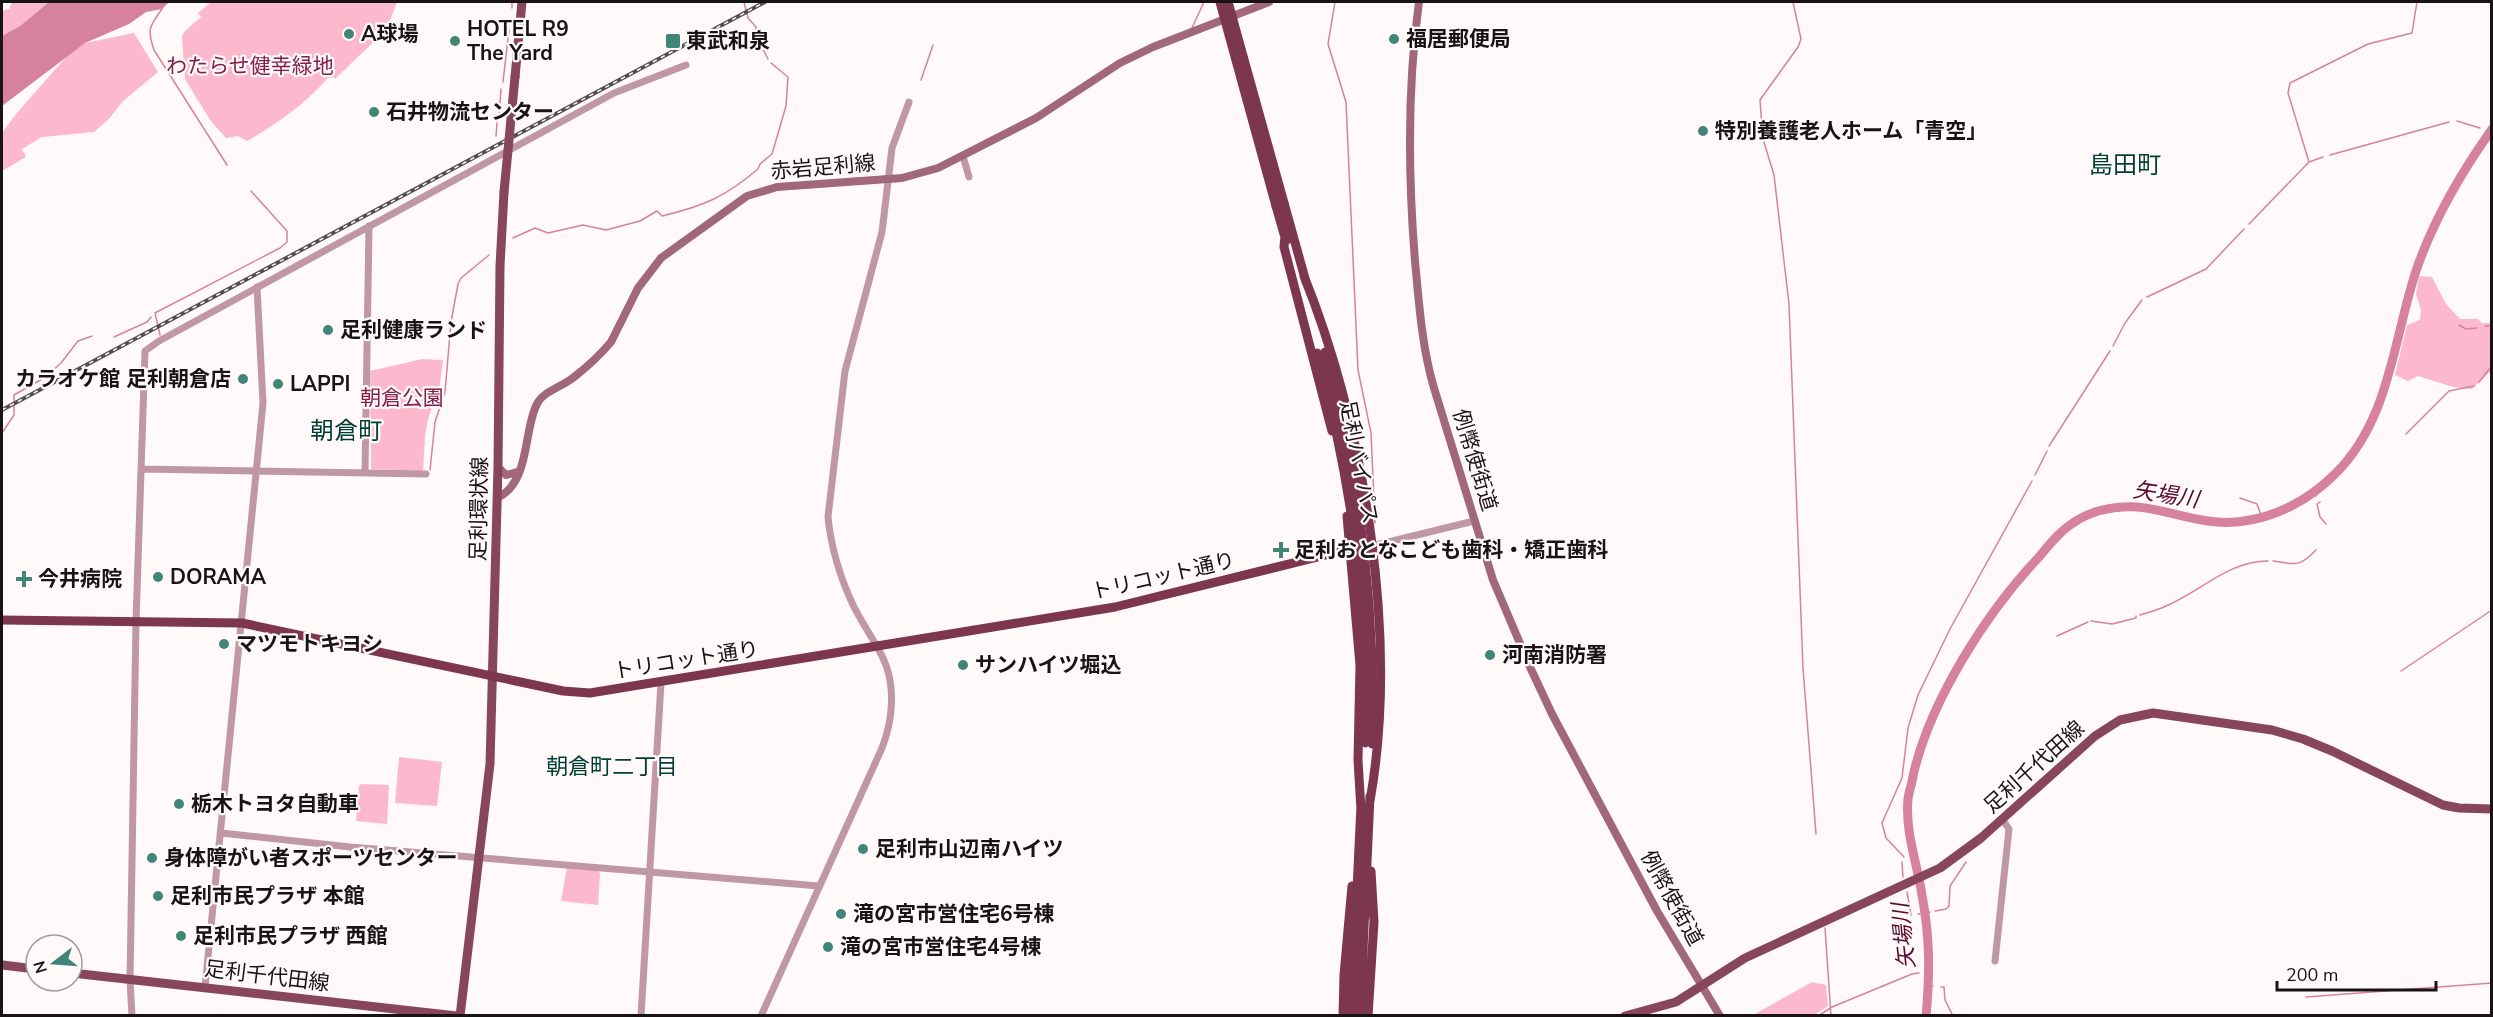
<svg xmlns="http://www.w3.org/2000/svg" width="2493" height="1017" viewBox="0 0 2493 1017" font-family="'Nunito Sans','Noto Sans JP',sans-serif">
  <rect width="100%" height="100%" fill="#fff9fa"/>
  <path fill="#fcb8cc" d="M 12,2 L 49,2 L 20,26 L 2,36 L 2,11 L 9,9 Z
    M 211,2 L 397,2 L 389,23 L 384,32 L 336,78 L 328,78 C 305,104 277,124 247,141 L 238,136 L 226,138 L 210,120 L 185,79 L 182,36 L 185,31 L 201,17 L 198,13 Z
    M 134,33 L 158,72 L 122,102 L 109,119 L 94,132 L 42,137 L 22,149 L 26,157 L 2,171 L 2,133 L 16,114 L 68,55 L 85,43 Z
    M 2419,276 L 2432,277 L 2446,304 L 2460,319 L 2478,319 L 2482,323 L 2491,323 L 2491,371 L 2472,389 L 2453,387 L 2418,376 L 2408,381 L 2395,375 L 2407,325 L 2420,320 L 2421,310 L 2416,294 Z
    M 423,359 L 443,360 L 440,384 L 428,419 L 425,436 L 423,471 L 371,469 L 370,371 Z
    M 399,757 L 442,762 L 437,806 L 395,803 Z
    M 361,784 L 389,785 L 387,824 L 356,821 L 359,786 Z
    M 567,867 L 598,870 L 600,874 L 598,905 L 561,901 Z
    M 1812,982 L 1826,985 L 1828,1006 L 1814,1015 L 1753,1015 Z"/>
  <path fill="#d7829d" d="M 49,2 L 169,2 L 162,9 L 146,12 L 129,24 L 85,43 L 2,106 L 2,36 L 20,26 Z"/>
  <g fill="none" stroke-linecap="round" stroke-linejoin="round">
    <path stroke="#d7829d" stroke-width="1.5" d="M 744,2 L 748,18 L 756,27 L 755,42 L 763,49 L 768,59
      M 1335,2 L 1328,44 L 1346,102 L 1358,370 L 1371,433 L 1375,523
      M 1793,2 L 1801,39 L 1798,47 L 1760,100 L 1763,139 L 1774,175 L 1789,304 L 1803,668 L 1816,834
      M 512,8 L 512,2
      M 162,9 C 149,27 147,29 154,50 L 227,165
      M 1191,30 L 1204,2
      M 921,80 L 933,45
      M 503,82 L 509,30
      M 499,115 L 501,89
      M 2457,121 L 2480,128
      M 496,136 L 497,123
      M 2330,155 L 2449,122
      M 2309,162 L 2288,93 L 2290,83 L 2368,44 L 2412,33 L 2417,2
      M 2249,224 L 2309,162 L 2323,157
      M 513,238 L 535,228 L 548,233 L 583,225 L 606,230 L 640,221 L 657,211 L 662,216 C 704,206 725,197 758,169 L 760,164 L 772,154 L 786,106 L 788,77 L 771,63
      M 2147,297 L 2206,269 L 2244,229
      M 2459,325 L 2466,329 L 2477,328
      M 2485,326 L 2492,326
      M 160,335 L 155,313 L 280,248 L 287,242 L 287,231 L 251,191
      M 114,337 L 147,322 L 151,317
      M 2113,346 L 2125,323 L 2142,300
      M 2479,382 L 2491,367
      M 2,433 L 14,415 L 14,395 L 44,378 L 61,363 L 78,341 L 92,336
      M 2406,434 L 2449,391 L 2474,386
      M 2049,446 L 2110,351
      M 430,470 L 435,422 L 445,392 L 451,322 L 458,284 L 461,278 L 489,255
      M 2035,475 L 2047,451
      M 2313,492 L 2316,496
      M 2240,498 L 2257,504 L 2262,518
      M 2320,502 L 2317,504 L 2320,517 L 2326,524
      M 2273,561 C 2295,564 2299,568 2316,550
      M 2140,615 C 2149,612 2158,610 2166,606 C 2200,592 2228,561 2268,561
      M 2091,621 L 2112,624 L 2136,618 L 2136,616
      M 2057,636 L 2088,622
      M 2401,671 L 2492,610
      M 1904,857 L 1886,838 L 1882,823 L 1902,778 L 1908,728 L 1918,695 L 1950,629 L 2032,481
      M 1902,862 L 1903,877
      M 1907,892 L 1911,915
      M 1935,911 L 1946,909 L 1949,906 L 1950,886 L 1966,862
      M 1918,914 L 1930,912
      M 1825,928 L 1831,1016
      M 1925,973 L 1930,974
      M 1929,986 L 1933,986
      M 1941,987 L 1944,987 L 1945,1000 L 1953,1016
      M 2306,997 L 2492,983
      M 1818,1016 L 1832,1007 L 1912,974 L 1919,973"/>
    <path stroke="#d7829d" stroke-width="9" d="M 1926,1016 C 1930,972 1930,938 1922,895 C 1917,863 1905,832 1908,799 C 1909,791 1912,784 1913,776 C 1930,701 1986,613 2039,557 C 2049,545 2060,531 2073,523 C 2092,510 2115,506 2137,507 C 2162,509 2184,518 2208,521 C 2255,528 2302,507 2335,474 C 2389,421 2393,343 2415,274 C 2432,222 2460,174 2492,129"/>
    <path stroke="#bf98a3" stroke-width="7" d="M 963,156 L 969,177
      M 141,469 L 426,474
      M 365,473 L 369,226
      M 1372,546 L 1474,521
      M 221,833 L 350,847 L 819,886
      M 1995,961 L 2009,829 L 2002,819
      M 205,987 L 263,403 L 257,287
      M 132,1016 L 130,980 L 136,622 L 145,351 L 159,341 L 614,93 L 686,65
      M 641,1016 L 661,683
      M 761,1016 L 882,748 C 893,720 896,685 883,658 C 874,640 862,623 853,605 C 840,577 831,548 828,517 L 845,371 L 882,232 L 892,148 L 909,102"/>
    <path stroke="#a06879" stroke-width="8" d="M 1419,2 C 1407,88 1408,174 1415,261 C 1419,303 1422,348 1434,388 L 1493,580 L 1530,667 L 1552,714 L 1657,911 L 1720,1016
      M 498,467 L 506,475 L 518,472
      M 497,498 C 531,482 523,430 537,404 C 543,391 564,386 574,377 C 587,367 600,355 611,342 L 638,288 L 661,258 L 747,196 L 777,187 L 902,178 L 938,168 L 1036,118 L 1120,63 L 1153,47 L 1269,2"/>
    <path stroke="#88465c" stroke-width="9" d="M 515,77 L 522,2
      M 2,965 L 36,969
      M 72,973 L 457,1016
      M 460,1016 L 490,764 L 498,467 L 500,266 L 504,192
      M 1625,1016 L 1676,1002 L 1745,958 L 1940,868 L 1981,838 L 2095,736 L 2120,720 L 2153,713 L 2272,730 L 2303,739 L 2332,751 L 2443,805 L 2459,808 L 2492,809"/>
    <path stroke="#7d3650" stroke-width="9" d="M 1284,203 L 1306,282
      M 1276,206 L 1286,241
      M 1285,236 L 1284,247 L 1332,431
      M 1304,276 C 1365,429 1399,637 1370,801
      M 1347,516 L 1360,665 L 1358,760 L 1361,810
      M 2,620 L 242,623 L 563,691 L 590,693 L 1115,607 L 1350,549 L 1372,546
      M 1343,1016 L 1344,975 L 1352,886
      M 1351,1016 L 1361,805
      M 1360,1016 L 1370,796
      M 1368,1016 L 1374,922 L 1371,871"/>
    <g stroke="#524d4e" stroke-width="4">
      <path id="rail" d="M 2,410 L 765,2"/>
    </g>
    <use href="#rail" stroke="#fff9fa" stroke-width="1.5" stroke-dasharray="4.5" stroke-linecap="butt"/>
    <path stroke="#88465c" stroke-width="9" d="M 504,192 L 515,77"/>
    <path stroke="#7d3650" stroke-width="9" d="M 1220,2 L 1276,206
      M 1228,2 L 1284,203
      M 1325,352 C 1361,481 1376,610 1372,744
      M 1317,353 C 1353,487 1368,604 1365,743"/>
  </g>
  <g fill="#418579" stroke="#fff9fa" stroke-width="2">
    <circle cx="349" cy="34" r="6"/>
    <circle cx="1394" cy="39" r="6"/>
    <circle cx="455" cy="41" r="6"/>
    <rect x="665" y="33" width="16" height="16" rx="3"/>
    <circle cx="374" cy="112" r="6"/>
    <circle cx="1703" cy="131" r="6"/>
    <circle cx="328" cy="330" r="6"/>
    <circle cx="243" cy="379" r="6"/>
    <circle cx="278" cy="384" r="6"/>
    <path d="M1278 541h6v6h6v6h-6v6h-6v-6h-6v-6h6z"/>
    <circle cx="158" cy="577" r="6"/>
    <path d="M21 570h6v6h6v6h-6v6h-6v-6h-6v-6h6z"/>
    <circle cx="224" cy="644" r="6"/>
    <circle cx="1490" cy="655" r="6"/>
    <circle cx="963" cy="665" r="6"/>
    <circle cx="179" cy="804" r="6"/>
    <circle cx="863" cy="849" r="6"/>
    <circle cx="152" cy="858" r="6"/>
    <circle cx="158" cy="896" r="6"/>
    <circle cx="841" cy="914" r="6"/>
    <circle cx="181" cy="936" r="6"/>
    <circle cx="828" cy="947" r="6"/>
  </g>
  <g text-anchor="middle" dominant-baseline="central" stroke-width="4.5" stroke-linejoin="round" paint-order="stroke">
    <g font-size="21" font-weight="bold" fill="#181314" stroke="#fff9fa" text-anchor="start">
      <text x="467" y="29">HOTEL R9<tspan x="467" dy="24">The Yard</tspan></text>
      <text x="361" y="34">A球場</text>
      <text x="1406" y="39">福居郵便局</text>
      <text x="686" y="41">東武和泉</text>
      <text x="386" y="112">石井物流センター</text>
      <text x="1715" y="131">特別養護老人ホーム「青空」</text>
      <text x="340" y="330">足利健康ランド</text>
      <text x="231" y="379" text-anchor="end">カラオケ館 足利朝倉店</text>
      <text x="290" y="384">LAPPI</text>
      <text x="1294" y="550">足利おとなこども歯科・矯正歯科</text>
      <text x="170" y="577">DORAMA</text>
      <text x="38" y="579">今井病院</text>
      <text x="236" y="644">マツモトキヨシ</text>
      <text x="1502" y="655">河南消防署</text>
      <text x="975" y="665">サンハイツ堀込</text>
      <text x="191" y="804">栃木トヨタ自動車</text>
      <text x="875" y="849">足利市山辺南ハイツ</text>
      <text x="164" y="858">身体障がい者スポーツセンター</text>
      <text x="170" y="896">足利市民プラザ 本館</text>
      <text x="853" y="914">滝の宮市営住宅6号棟</text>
      <text x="193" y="936">足利市民プラザ 西館</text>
      <text x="840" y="947">滝の宮市営住宅4号棟</text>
    </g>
    <g font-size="21" fill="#841f49" stroke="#fff9fa">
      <text x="250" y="66">わたらせ健幸緑地</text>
      <text x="402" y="398">朝倉公園</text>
    </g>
    <g font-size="21" fill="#181314" stroke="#fff9fa">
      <text transform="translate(823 167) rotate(-5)">赤岩足利線</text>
      <text transform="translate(1475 460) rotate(73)">例幣使街道</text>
      <text transform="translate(1359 462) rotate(79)">足利バイパス</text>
      <text transform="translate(479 509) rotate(-89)">足利環状線</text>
      <text transform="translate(1163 576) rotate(-13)">トリコット通り</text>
      <text transform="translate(686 660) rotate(-9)">トリコット通り</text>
      <text transform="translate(2034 767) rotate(-42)">足利千代田線</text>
      <text transform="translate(1672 898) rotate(61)">例幣使街道</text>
      <text transform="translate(267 976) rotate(7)">足利千代田線</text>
    </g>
    <g font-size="22" font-style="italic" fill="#570a2d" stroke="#fff9fa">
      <text transform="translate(2166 495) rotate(9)">矢場川</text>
      <text transform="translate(1904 936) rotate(-96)">矢場川</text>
    </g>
    <g font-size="22" fill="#003d34" stroke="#fff9fa">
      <text x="612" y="767">朝倉町二丁目</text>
    </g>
    <g font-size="24" fill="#003d34" stroke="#fff9fa">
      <text x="2125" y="165">島田町</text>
      <text x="346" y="431">朝倉町</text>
    </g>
  </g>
  <rect width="2493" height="1017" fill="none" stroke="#181314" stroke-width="6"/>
  <g transform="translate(54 963) rotate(253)"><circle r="28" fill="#fff9fa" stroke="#a39d9e" stroke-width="1.5"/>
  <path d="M0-4.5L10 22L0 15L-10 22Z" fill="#418579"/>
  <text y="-9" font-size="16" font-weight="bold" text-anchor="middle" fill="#181314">N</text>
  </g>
  <path d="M2277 981v9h159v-9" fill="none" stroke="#181314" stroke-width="3"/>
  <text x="2286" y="981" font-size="18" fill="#181314" stroke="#fff9fa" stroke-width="4.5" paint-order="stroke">200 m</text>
</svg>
